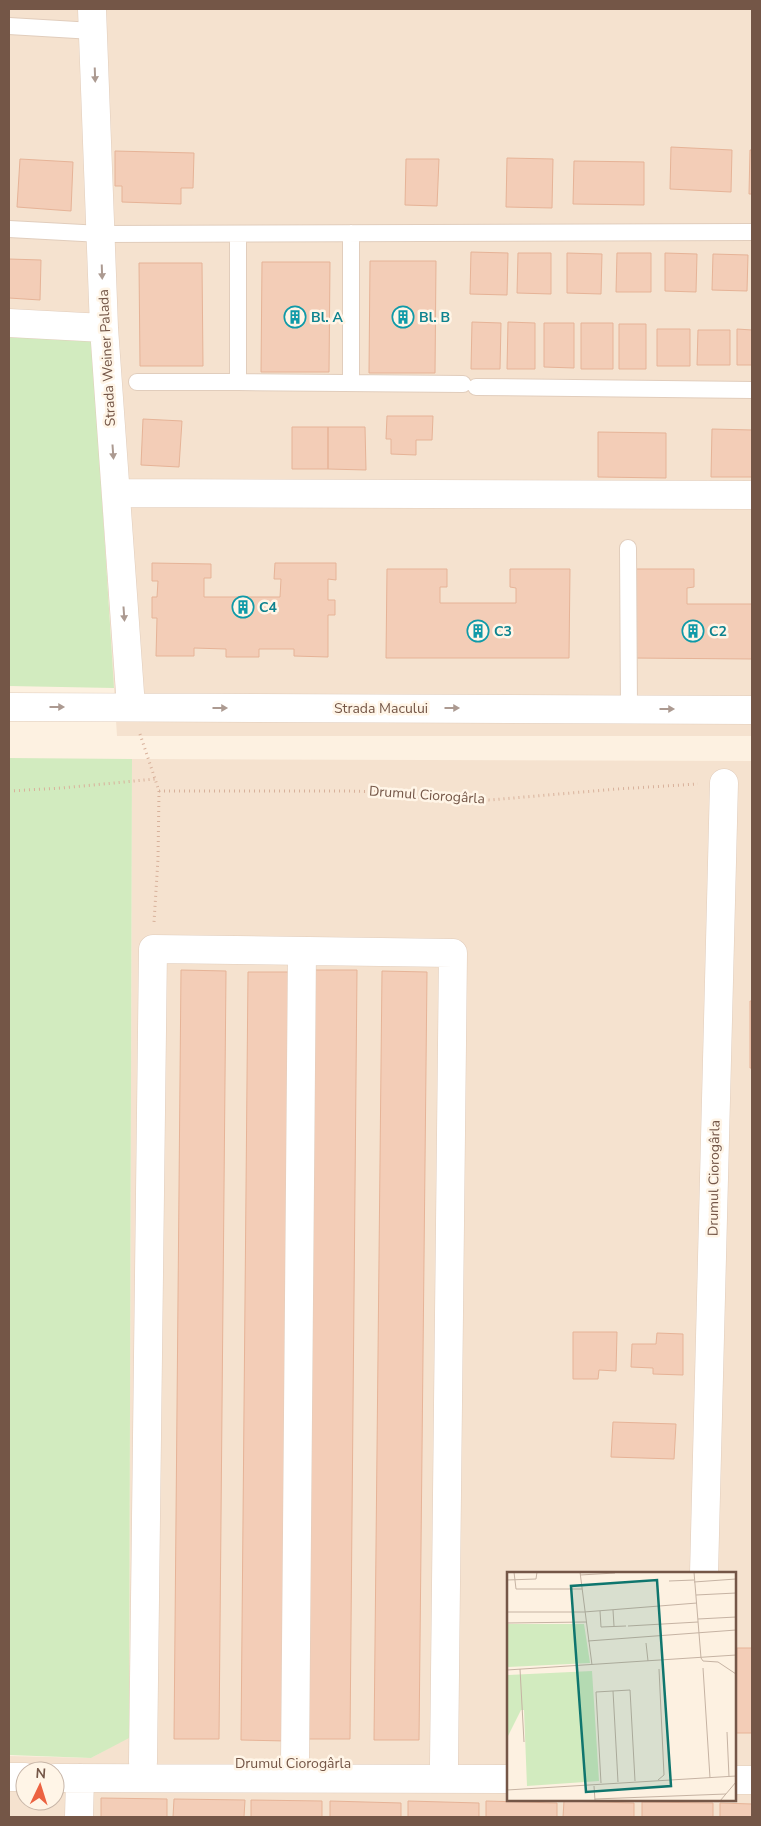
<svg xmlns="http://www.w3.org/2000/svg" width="761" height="1826" viewBox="0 0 761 1826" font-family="'Nunito Sans',sans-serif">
  <rect width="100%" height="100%" fill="#fdf1e1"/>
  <path fill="#f5e2cf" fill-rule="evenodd" d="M 9,9 L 752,9 L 752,736 L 117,736 L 92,340 L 9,334 Z
    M 132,759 L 752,761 L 752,1817 L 9,1817 L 9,1756 L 91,1758 L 129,1737 ZM 508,1574 L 735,1574 L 735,1800 L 508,1800 ZM 25,1771 L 55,1771 L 55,1801 L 25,1801 Z"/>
  <path fill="#d2ebbf" d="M 9,334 L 92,339 L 114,688 L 9,686 Z
    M 9,758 L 132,759 L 129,1738 L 91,1758 L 9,1755 Z"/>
  <path fill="#f3cdb7" stroke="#e6b397" d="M 671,147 L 732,150 L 731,192 L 670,189 Z
    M 750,150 L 752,150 L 752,194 L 749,194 Z
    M 115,151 L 194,153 L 193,188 L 181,188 L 181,204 L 122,202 L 122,186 L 115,186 Z
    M 507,158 L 553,159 L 552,208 L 506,207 Z
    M 20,159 L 73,162 L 71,211 L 17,207 Z
    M 406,159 L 439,159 L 437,206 L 405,205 Z
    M 574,161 L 644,162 L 644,205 L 573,204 Z
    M 471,252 L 508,253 L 507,295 L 470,294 Z
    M 518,253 L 551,253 L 551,294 L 517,293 Z
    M 567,253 L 602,254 L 601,294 L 567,293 Z
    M 617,253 L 651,253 L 651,292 L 616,292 Z
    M 665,253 L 697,254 L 696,292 L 665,291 Z
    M 713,254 L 748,255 L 747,291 L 712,290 Z
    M 9,259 L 41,260 L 40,300 L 9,298 Z
    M 370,261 L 436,261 L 435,373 L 369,373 Z
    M 262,262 L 330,262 L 329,372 L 261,372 Z
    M 139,263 L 202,263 L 203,366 L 140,366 Z
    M 472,322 L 501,323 L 500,369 L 471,369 Z
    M 508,322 L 535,323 L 535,369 L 507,369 Z
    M 544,323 L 574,323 L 574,368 L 544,367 Z
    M 581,323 L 613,323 L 613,369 L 581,369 Z
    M 619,324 L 646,324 L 646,369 L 619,369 Z
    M 657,329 L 690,329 L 690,366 L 657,366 Z
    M 737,329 L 752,330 L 752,365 L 737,365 Z
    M 698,330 L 730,330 L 730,365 L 697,365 Z
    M 387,416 L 433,416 L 432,440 L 416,440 L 416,455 L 391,454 L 391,439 L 386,439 Z
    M 143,419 L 182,421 L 179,467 L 141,465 Z
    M 292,427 L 328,427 L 328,469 L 292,469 Z
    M 328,427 L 365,427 L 366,470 L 328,469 Z
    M 712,429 L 752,430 L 752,477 L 711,477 Z
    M 598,432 L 666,433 L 666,478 L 598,477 Z
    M 152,563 L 211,564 L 211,578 L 204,578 L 204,597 L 280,597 L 281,579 L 274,579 L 275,563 L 336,563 L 336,580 L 328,579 L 328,600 L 335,600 L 335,615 L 328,615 L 328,657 L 294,656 L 294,649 L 259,649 L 259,657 L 226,657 L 226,649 L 194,648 L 194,656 L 156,656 L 157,618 L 152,618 L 152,597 L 157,597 L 158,581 L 152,581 Z
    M 387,569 L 447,569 L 447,587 L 440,587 L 440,603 L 516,603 L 516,588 L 510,587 L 510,569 L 570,569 L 569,658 L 386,658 Z
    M 634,569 L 694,569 L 694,587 L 687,588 L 687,604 L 752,604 L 752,659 L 633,658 Z
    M 181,970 L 226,971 L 219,1739 L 174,1739 Z
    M 312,970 L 357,970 L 350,1739 L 305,1739 Z
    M 382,971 L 427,972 L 419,1740 L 374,1740 Z
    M 248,972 L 293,972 L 286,1741 L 241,1740 Z
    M 750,1001 L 752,1001 L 752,1068 L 750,1068 Z
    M 573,1332 L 617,1332 L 616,1371 L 599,1370 L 598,1379 L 573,1379 Z
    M 657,1333 L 683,1334 L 683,1375 L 653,1374 L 653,1368 L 631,1367 L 632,1344 L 656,1344 Z
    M 613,1422 L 676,1424 L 674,1459 L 611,1457 Z
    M 737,1648 L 752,1648 L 752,1733 L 736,1733 Z
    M 101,1798 L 167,1799 L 167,1817 L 101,1817 Z
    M 174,1799 L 245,1800 L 244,1817 L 173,1817 Z
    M 251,1800 L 322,1801 L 322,1817 L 251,1817 Z
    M 330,1801 L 401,1803 L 401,1817 L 330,1817 Z
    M 408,1801 L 479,1803 L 479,1817 L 408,1817 Z
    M 486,1801 L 557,1803 L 557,1817 L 486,1817 Z
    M 564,1801 L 634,1803 L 634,1817 L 563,1817 Z
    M 642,1802 L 713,1803 L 713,1817 L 642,1817 Z
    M 720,1803 L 752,1804 L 752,1817 L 720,1817 Z"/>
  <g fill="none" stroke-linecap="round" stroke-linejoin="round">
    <g stroke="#e1cdbc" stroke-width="18">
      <path id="service" d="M 9,26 L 93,31
        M 9,229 L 101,234 L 752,232
        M 238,234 L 238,382 L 463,384
        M 137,382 L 238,382
        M 351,383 L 351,233
        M 476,387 L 752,390
        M 628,548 L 629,709"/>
    </g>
    <g stroke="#e1cdbc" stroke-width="29">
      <path id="minor" d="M 92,9 L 104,328 L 131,707
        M 9,323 L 104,328
        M 116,493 L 752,495
        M 9,707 L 752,710
        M 704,1574 L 724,783
        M 143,1762 L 153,949 L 453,953 L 444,1764
        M 295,1763 L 302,951
        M 9,1777 L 25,1777
        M 55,1778 L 508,1779
        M 735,1780 L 752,1780
        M 79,1817 L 80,1778"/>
    </g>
    <path stroke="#d8b19b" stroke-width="3" stroke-dasharray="1 4" stroke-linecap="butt" d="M 140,734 L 159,791 L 158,859 L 154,922
      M 9,791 L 62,788 L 155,779
      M 159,791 L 350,791 L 379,792 L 411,797 L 490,800 L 617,789 L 698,784"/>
    <use href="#service" stroke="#fff" stroke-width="16"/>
    <use href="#minor" stroke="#fff" stroke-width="28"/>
  </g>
  <defs><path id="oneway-solid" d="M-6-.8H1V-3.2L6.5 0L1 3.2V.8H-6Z" transform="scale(1.25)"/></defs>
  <g fill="#ac9a91">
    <use href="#oneway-solid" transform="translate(95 75) rotate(88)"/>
    <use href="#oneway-solid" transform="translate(102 272) rotate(88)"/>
    <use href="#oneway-solid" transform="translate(113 452) rotate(86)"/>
    <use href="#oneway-solid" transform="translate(124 614) rotate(86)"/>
    <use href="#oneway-solid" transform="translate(57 707)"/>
    <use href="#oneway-solid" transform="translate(220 708)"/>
    <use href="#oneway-solid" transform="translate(452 708)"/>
    <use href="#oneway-solid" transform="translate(667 709)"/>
  </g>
  <defs>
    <g id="building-ring" transform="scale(1.125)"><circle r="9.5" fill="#fff5e7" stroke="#0f9aa8" stroke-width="1.5"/><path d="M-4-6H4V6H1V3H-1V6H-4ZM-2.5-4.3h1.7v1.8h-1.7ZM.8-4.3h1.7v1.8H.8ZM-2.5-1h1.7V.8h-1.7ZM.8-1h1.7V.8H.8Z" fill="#0f9aa8"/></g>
  </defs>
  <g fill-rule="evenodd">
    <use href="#building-ring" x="295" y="317"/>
    <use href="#building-ring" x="403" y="317"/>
    <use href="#building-ring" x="243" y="607"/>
    <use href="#building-ring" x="478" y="631"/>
    <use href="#building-ring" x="693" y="631"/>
  </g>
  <g text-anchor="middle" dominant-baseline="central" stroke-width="5" stroke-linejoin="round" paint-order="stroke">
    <g font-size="14" font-weight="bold" fill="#0d838f" stroke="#fff5e7" text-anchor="start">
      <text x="311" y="317">Bl. A</text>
      <text x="419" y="317">Bl. B</text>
      <text x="259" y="607">C4</text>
      <text x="494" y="631">C3</text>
      <text x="709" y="631">C2</text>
    </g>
    <g font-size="14" fill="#745647" stroke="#fff5e7">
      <text transform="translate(107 358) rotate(-93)">Strada Weiner Palada</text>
      <text x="381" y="708">Strada Macului</text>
      <text transform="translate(427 795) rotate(4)">Drumul Ciorogârla</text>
      <text transform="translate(714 1178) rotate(-89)">Drumul Ciorogârla</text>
      <text x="293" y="1763">Drumul Ciorogârla</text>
    </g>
  </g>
  <g transform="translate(507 1572)">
    <rect width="229" height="229" fill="#fdf1e1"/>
    <path d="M 0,52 L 77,52 L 83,91 L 0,95 ZM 85,99 L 92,209 L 20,214 L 17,138 L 14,138 L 0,166 L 0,103 Z" fill="#d2ebbf"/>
    <path fill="none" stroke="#c6b3a3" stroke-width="1" d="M 7,0 L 9,17 L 75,17M 73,0 L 85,93M 187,0 L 194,86M 73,3 L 108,1M 0,8 L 29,7 L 30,0M 162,9 L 187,8M 187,10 L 229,7M 189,23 L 229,21M 106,38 L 107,54M 93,39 L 94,55 L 119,54M 0,40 L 77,40 L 190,31M 191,47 L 229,45M 0,51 L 79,50M 121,54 L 191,50M 81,69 L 229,58M 139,71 L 141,89M 194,86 L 196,89 L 211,90 L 229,102M 196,96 L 203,206M 13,97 L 17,170M 0,98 L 229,83M 106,119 L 111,210M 220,160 L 222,205M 151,208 L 157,203 L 152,97M 94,211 L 89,120 L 123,118 L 128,209M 87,214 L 88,229M 0,218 L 229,204M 88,227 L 219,222M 213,229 L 229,210"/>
    <path fill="#0f766e" fill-opacity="0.15" stroke="#0f766e" stroke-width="2.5" d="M 150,8 L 164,214 L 79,220 L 64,14 Z"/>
    <rect width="229" height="229" fill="none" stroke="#745647" stroke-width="2.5"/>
  </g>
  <rect width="761" height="1826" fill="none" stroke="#745647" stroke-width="20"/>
  <g transform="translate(40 1786) rotate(4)"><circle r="24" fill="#fff5e7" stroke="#c7b5a7"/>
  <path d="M0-4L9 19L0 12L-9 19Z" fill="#ec6241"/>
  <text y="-8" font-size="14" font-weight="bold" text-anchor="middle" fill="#745647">N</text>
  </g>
</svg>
